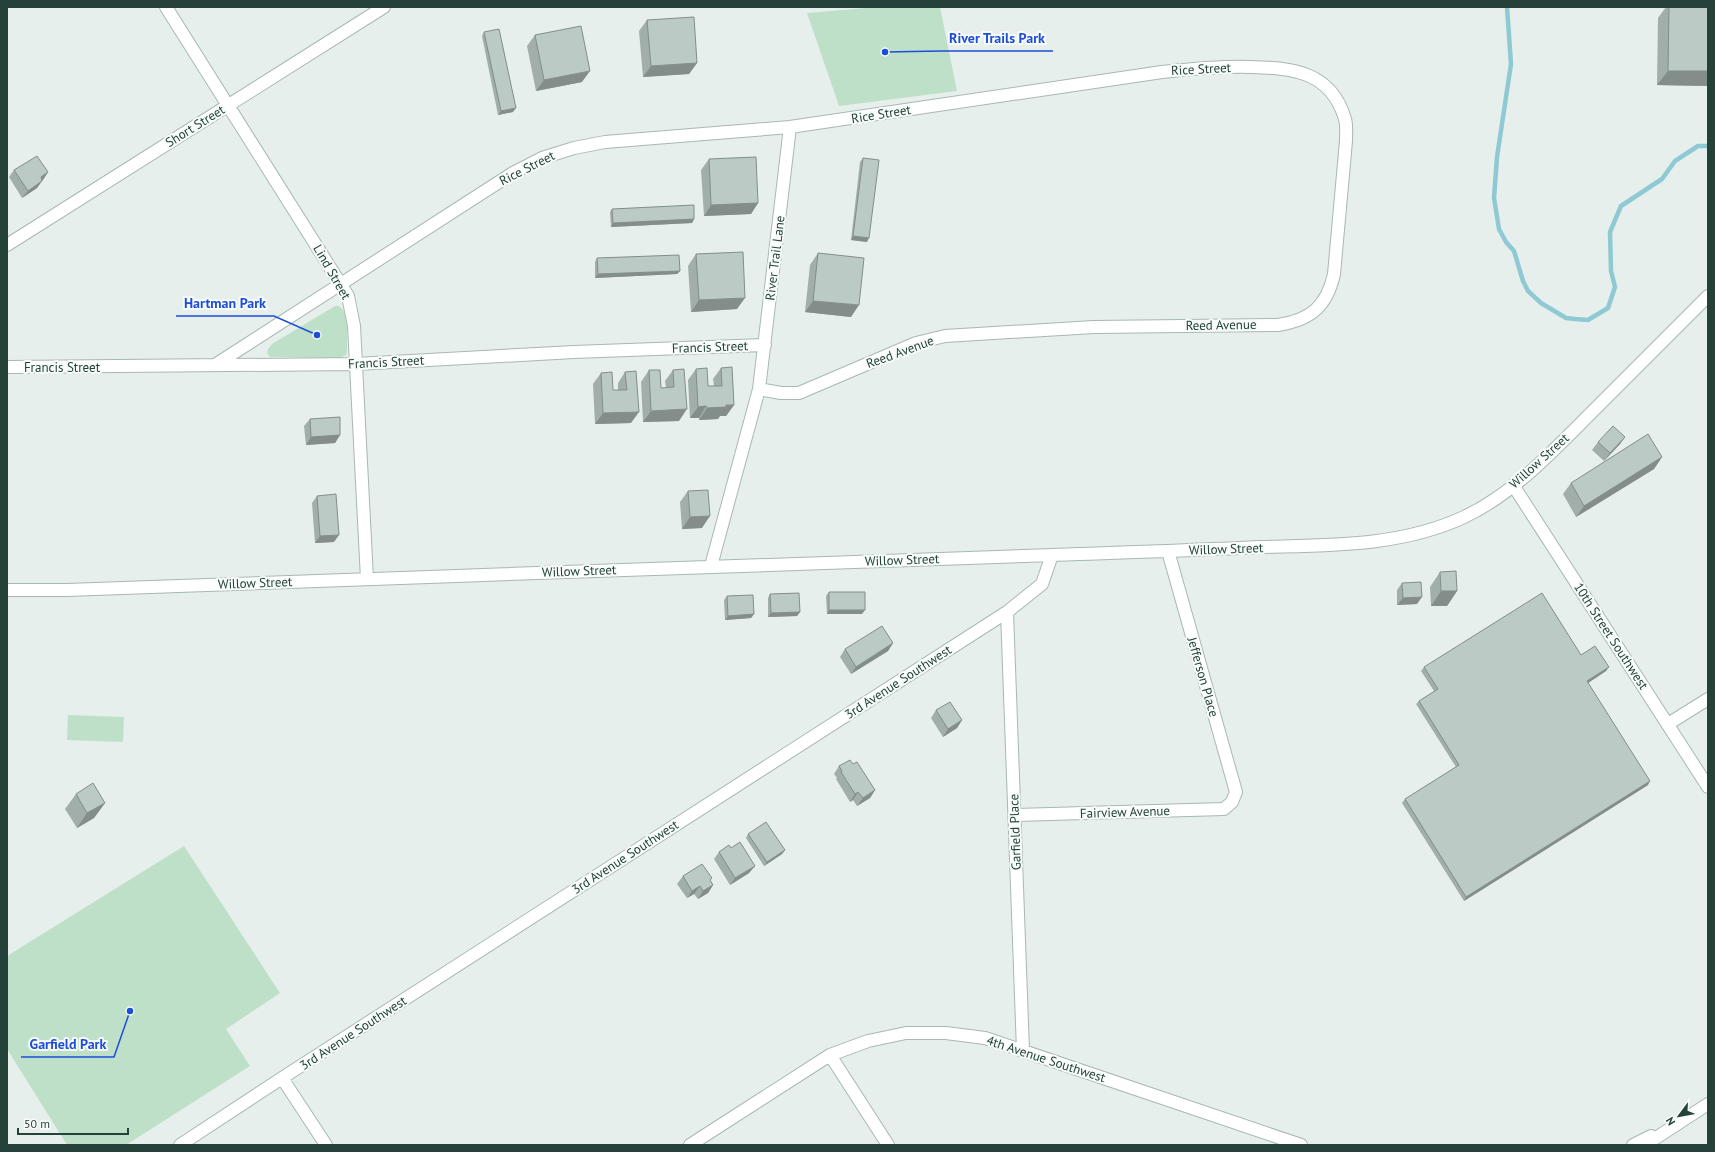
<svg xmlns="http://www.w3.org/2000/svg" width="1715" height="1152" viewBox="0 0 1715 1152" font-family="'PT Sans',sans-serif">
  <rect width="100%" height="100%" fill="#e6efeb"/>
  <path fill="#bfe0c8" d="M 878,7 L 940,7 L 957,91 L 839,106 L 807,13 Z
    M 335,306 L 339,306 L 344,311 L 347,326 L 347,351 L 346,355 L 340,358 L 270,357 L 267,353 L 268,349 L 272,344 Z
    M 68,715 L 124,717 L 123,742 L 67,740 Z
    M 184,846 L 280,993 L 226,1029 L 250,1066 L 126,1145 L 67,1145 L 7,1049 L 7,956 Z"/>
  <g fill="none" stroke-linecap="round" stroke-linejoin="round">
    <path stroke="#8ec9d4" stroke-width="4.5" d="M 1507,7 L 1511,64 L 1497,157 L 1494,198 L 1499,229 L 1506,242 L 1514,251 L 1523,281 L 1528,291 L 1541,303 L 1566,318 L 1575,319 L 1588,320 L 1608,308 L 1615,287 L 1611,271 L 1610,232 L 1621,206 L 1662,179 L 1675,161 L 1698,146 L 1708,146"/>
    <g stroke="#a8b8b2" stroke-width="14">
      <path id="minor" d="M 166,7 L 348,296 L 354,326 L 367,579
        M 7,245 L 384,7
        M 215,365 L 513,173 L 542,158 L 574,148 L 605,142 L 790,127 L 1162,72 C 1191,69 1220,66 1250,67 C 1292,68 1331,71 1345,119 C 1347,126 1346,134 1346,141 L 1334,274 C 1327,306 1311,320 1278,325 L 1094,327 L 945,336 L 916,343 L 799,393 L 781,393 L 759,389 L 711,566
        M 7,367 L 356,364 L 574,352 L 765,345
        M 759,389 L 790,127
        M 1513,485 L 1708,787
        M 7,590 L 67,590 C 386,579 705,566 1024,556 C 1102,553 1180,551 1259,547 C 1328,545 1400,547 1464,517 C 1513,494 1553,451 1591,413 C 1630,374 1669,335 1708,296
        M 1007,612 L 1023,1051
        M 1668,724 L 1708,699
        M 1015,815 L 1224,809 L 1232,802 L 1236,792 L 1168,551
        M 830,1055 L 888,1145
        M 282,1078 L 326,1145
        M 180,1145 L 282,1078 L 1007,612 L 1042,584 L 1052,555
        M 690,1145 L 830,1055 L 868,1041 L 906,1033 L 946,1033 L 985,1038 L 1301,1145
        M 1633,1145 L 1651,1136
        M 1645,1145 L 1708,1104"/>
    </g>
    <use href="#minor" stroke="#fff" stroke-width="12"/>
  </g>
  <path fill="#a1aea9" d="M 1666,7 L 1708,7 L 1708,86 L 1657,85 L 1658,18 Z
    M 647,20 L 697,63 L 689,74 L 643,77 L 639,31 Z
    M 484,32 L 513,112 L 498,115 L 482,36 Z
    M 535,35 L 582,82 L 536,91 L 527,46 Z
    M 863,158 L 867,242 L 851,240 L 860,162 Z
    M 709,159 L 758,203 L 751,214 L 704,216 L 701,170 Z
    M 14,170 L 48,172 L 37,188 L 22,198 L 9,177 Z
    M 612,209 L 694,219 L 692,223 L 611,227 L 610,212 Z
    M 818,253 L 851,317 L 805,312 L 810,265 Z
    M 696,254 L 737,309 L 691,312 L 688,266 Z
    M 597,258 L 680,271 L 677,274 L 595,278 L 595,262 Z
    M 721,368 L 734,405 L 726,416 L 720,416 L 718,419 L 699,420 L 699,418 L 690,418 L 688,380 L 696,369 L 708,386 L 714,386 L 713,379 Z
    M 649,370 L 661,388 L 666,388 L 665,381 L 673,370 L 679,421 L 643,422 L 641,382 Z
    M 625,372 L 631,423 L 595,424 L 593,384 L 601,373 L 613,390 L 618,390 L 618,383 Z
    M 310,419 L 340,435 L 335,443 L 306,445 L 304,426 Z
    M 1625,437 L 1620,444 L 1604,461 L 1592,450 L 1598,442 Z
    M 1662,457 L 1654,469 L 1576,517 L 1563,494 L 1571,483 Z
    M 688,491 L 702,528 L 682,529 L 680,502 Z
    M 317,496 L 334,542 L 315,543 L 312,503 Z
    M 1440,572 L 1457,591 L 1447,606 L 1431,606 L 1430,587 Z
    M 1402,583 L 1417,604 L 1397,605 L 1397,590 Z
    M 829,592 L 862,614 L 827,614 L 826,596 Z
    M 770,594 L 800,612 L 797,616 L 768,617 L 768,598 Z
    M 727,596 L 754,614 L 751,618 L 725,620 L 724,600 Z
    M 893,643 L 888,651 L 851,674 L 840,657 L 845,649 Z
    M 1581,655 L 1609,667 L 1606,671 L 1588,683 L 1648,785 L 1464,901 L 1402,803 L 1405,799 L 1456,767 L 1416,704 L 1419,701 L 1434,691 L 1421,671 L 1424,667 Z
    M 936,710 L 962,720 L 957,728 L 943,737 L 931,718 Z
    M 853,764 L 875,790 L 870,798 L 857,806 L 853,800 L 850,802 L 836,779 L 837,778 L 834,774 L 839,766 Z
    M 76,794 L 105,803 L 94,818 L 77,828 L 65,809 Z
    M 748,834 L 785,850 L 782,854 L 764,866 L 746,838 Z
    M 731,848 L 755,866 L 749,873 L 730,885 L 714,859 L 719,852 Z
    M 683,876 L 710,881 L 713,885 L 708,893 L 698,899 L 694,894 L 687,898 L 677,884 Z"/>
  <path fill="#838d89" d="M 697,63 L 689,74 L 643,77 L 651,66 Z
    M 590,71 L 582,82 L 536,91 L 544,80 Z
    M 1668,71 L 1708,71 L 1708,86 L 1657,85 Z
    M 516,108 L 513,112 L 498,115 L 501,111 Z
    M 48,172 L 43,180 L 35,185 L 41,177 Z
    M 42,181 L 37,188 L 22,198 L 28,191 Z
    M 758,203 L 751,214 L 704,216 L 711,205 Z
    M 694,219 L 692,223 L 611,227 L 613,223 Z
    M 853,236 L 869,238 L 867,242 L 851,240 Z
    M 680,271 L 677,274 L 595,278 L 598,274 Z
    M 745,298 L 737,309 L 691,312 L 699,300 Z
    M 813,301 L 859,305 L 851,317 L 805,312 Z
    M 726,405 L 734,405 L 726,416 L 720,416 L 718,419 L 699,420 L 707,408 Z
    M 706,406 L 699,418 L 690,418 L 698,407 Z
    M 687,409 L 679,421 L 643,422 L 651,411 Z
    M 639,412 L 631,423 L 595,424 L 603,413 Z
    M 340,435 L 335,443 L 306,445 L 311,437 Z
    M 1625,437 L 1620,444 L 1604,461 L 1610,453 Z
    M 1662,457 L 1654,469 L 1576,517 L 1584,506 Z
    M 710,516 L 702,528 L 682,529 L 690,517 Z
    M 339,535 L 334,542 L 315,543 L 320,536 Z
    M 1441,591 L 1457,591 L 1447,606 L 1431,606 Z
    M 1422,597 L 1417,604 L 1397,605 L 1403,598 Z
    M 829,610 L 865,610 L 862,614 L 827,614 Z
    M 800,612 L 797,616 L 768,617 L 771,613 Z
    M 754,614 L 751,618 L 725,620 L 728,616 Z
    M 893,643 L 888,651 L 851,674 L 856,667 Z
    M 1609,667 L 1606,671 L 1585,685 L 1587,681 Z
    M 962,720 L 957,728 L 943,737 L 948,729 Z
    M 1650,781 L 1648,785 L 1464,901 L 1466,897 Z
    M 875,790 L 870,798 L 857,806 L 863,798 Z
    M 858,792 L 853,800 L 850,802 L 855,794 Z
    M 105,803 L 94,818 L 77,828 L 87,813 Z
    M 785,850 L 782,854 L 764,866 L 767,862 Z
    M 755,866 L 749,873 L 730,885 L 735,878 Z
    M 713,885 L 708,893 L 698,899 L 703,891 Z
    M 700,886 L 694,894 L 687,898 L 692,891 Z"/>
  <path fill="#bbcac4" stroke="#838d89" d="M 1669,7 L 1708,7 L 1708,71 L 1668,71 Z
    M 694,17 L 697,63 L 651,66 L 647,20 Z
    M 581,26 L 590,71 L 544,80 L 535,35 Z
    M 499,29 L 516,108 L 501,111 L 484,32 Z
    M 37,156 L 48,172 L 41,177 L 42,181 L 28,191 L 14,170 Z
    M 756,157 L 758,203 L 711,205 L 709,159 Z
    M 863,158 L 879,160 L 869,238 L 853,236 Z
    M 694,205 L 694,219 L 613,223 L 612,209 Z
    M 743,252 L 745,298 L 699,300 L 696,254 Z
    M 818,253 L 864,258 L 859,305 L 813,301 Z
    M 679,255 L 680,271 L 598,274 L 597,258 Z
    M 732,367 L 734,405 L 726,405 L 726,407 L 707,408 L 706,406 L 698,407 L 696,369 L 707,368 L 708,386 L 722,386 L 721,368 Z
    M 684,369 L 687,409 L 651,411 L 649,370 L 660,370 L 661,388 L 674,387 L 673,370 Z
    M 636,371 L 639,412 L 603,413 L 601,373 L 612,372 L 613,390 L 627,390 L 625,372 Z
    M 340,417 L 340,435 L 311,437 L 310,419 Z
    M 1613,426 L 1625,437 L 1610,453 L 1598,442 Z
    M 1648,434 L 1662,457 L 1584,506 L 1571,483 Z
    M 708,490 L 710,516 L 690,517 L 688,491 Z
    M 336,494 L 339,535 L 320,536 L 317,496 Z
    M 1456,571 L 1457,591 L 1441,591 L 1440,572 Z
    M 1421,582 L 1422,597 L 1403,598 L 1402,583 Z
    M 829,592 L 865,592 L 865,610 L 829,610 Z
    M 799,593 L 800,612 L 771,613 L 770,594 Z
    M 1542,593 L 1581,655 L 1595,646 L 1609,667 L 1587,681 L 1650,781 L 1466,897 L 1405,799 L 1459,765 L 1419,701 L 1438,689 L 1424,667 Z
    M 753,595 L 754,614 L 728,616 L 727,596 Z
    M 882,626 L 893,643 L 856,667 L 845,649 Z
    M 950,702 L 962,720 L 948,729 L 936,710 Z
    M 850,760 L 853,764 L 857,762 L 875,790 L 863,798 L 858,792 L 855,794 L 841,772 L 842,771 L 839,766 Z
    M 93,783 L 105,803 L 87,813 L 76,794 Z
    M 766,822 L 785,850 L 767,862 L 748,834 Z
    M 740,842 L 755,866 L 735,878 L 719,852 L 729,845 L 731,848 Z
    M 702,864 L 712,878 L 710,880 L 713,885 L 703,891 L 700,886 L 692,891 L 683,876 Z"/>
  <g text-anchor="middle" dominant-baseline="central" stroke-width="4" stroke-linejoin="round" paint-order="stroke">
    <g font-size="13" fill="#24423a" stroke="#f7fbf9">
      <text transform="translate(1201 69) rotate(-3)">Rice Street</text>
      <text transform="translate(881 114) rotate(-9)">Rice Street</text>
      <text transform="translate(195 126) rotate(-32)">Short Street</text>
      <text transform="translate(527 168) rotate(-27)">Rice Street</text>
      <text transform="translate(775 258) rotate(-83)">River Trail Lane</text>
      <text transform="translate(332 272) rotate(60)">Lind Street</text>
      <text transform="translate(1221 325) rotate(-1)">Reed Avenue</text>
      <text transform="translate(710 347) rotate(-2)">Francis Street</text>
      <text transform="translate(900 352) rotate(-20)">Reed Avenue</text>
      <text transform="translate(386 362) rotate(-3)">Francis Street</text>
      <text x="62" y="367">Francis Street</text>
      <text transform="translate(1539 461) rotate(-42)">Willow Street</text>
      <text transform="translate(1226 549) rotate(-2)">Willow Street</text>
      <text transform="translate(902 560) rotate(-2)">Willow Street</text>
      <text transform="translate(579 571) rotate(-2)">Willow Street</text>
      <text transform="translate(255 583) rotate(-2)">Willow Street</text>
      <text transform="translate(1611 636) rotate(57)">10th Street Southwest</text>
      <text transform="translate(1203 677) rotate(74)">Jefferson Place</text>
      <text transform="translate(898 682) rotate(-33)">3rd Avenue Southwest</text>
      <text transform="translate(1125 812) rotate(-2)">Fairview Avenue</text>
      <text transform="translate(1015 832) rotate(-92)">Garfield Place</text>
      <text transform="translate(625 857) rotate(-33)">3rd Avenue Southwest</text>
      <text transform="translate(353 1033) rotate(-33)">3rd Avenue Southwest</text>
      <text transform="translate(1046 1059) rotate(18)">4th Avenue Southwest</text>
    </g>
  </g>
  <path fill="none" stroke="#1d4ed8" stroke-width="1.5" d="M885 52L941 51H1053M317 335L274 316H176M130 1011L114 1057H21"/>
  <g fill="#1d4ed8" stroke="#f7fbf9" stroke-width="1.5">
    <circle cx="885" cy="52" r="4"/>
    <circle cx="317" cy="335" r="4"/>
    <circle cx="130" cy="1011" r="4"/>
  </g>
  <g font-size="14" text-anchor="middle" font-weight="bold" fill="#1d4ed8" stroke="#f7fbf9" stroke-width="4" stroke-linejoin="round" paint-order="stroke">
    <text x="997" y="43">River Trails Park</text>
    <text x="225" y="308">Hartman Park</text>
    <text x="68" y="1049">Garfield Park</text>
  </g>
  <rect width="1715" height="1152" fill="none" stroke="#24423a" stroke-width="16"/>
  <g transform="translate(1679 1116) rotate(238)" stroke="#f7fbf9" stroke-width="3" paint-order="stroke">
  <path d="M0-3L7 15L0 10L-7 15Z" fill="#24423a"/>
  <text y="-6" font-size="11" font-weight="bold" text-anchor="middle" fill="#24423a">N</text>
  </g>
  <path d="M18 1128v6h110v-6" fill="none" stroke="#24423a" stroke-width="2"/>
  <text x="24" y="1128" font-size="12" fill="#24423a" stroke="#f7fbf9" stroke-width="3" paint-order="stroke">50 m</text>
</svg>
